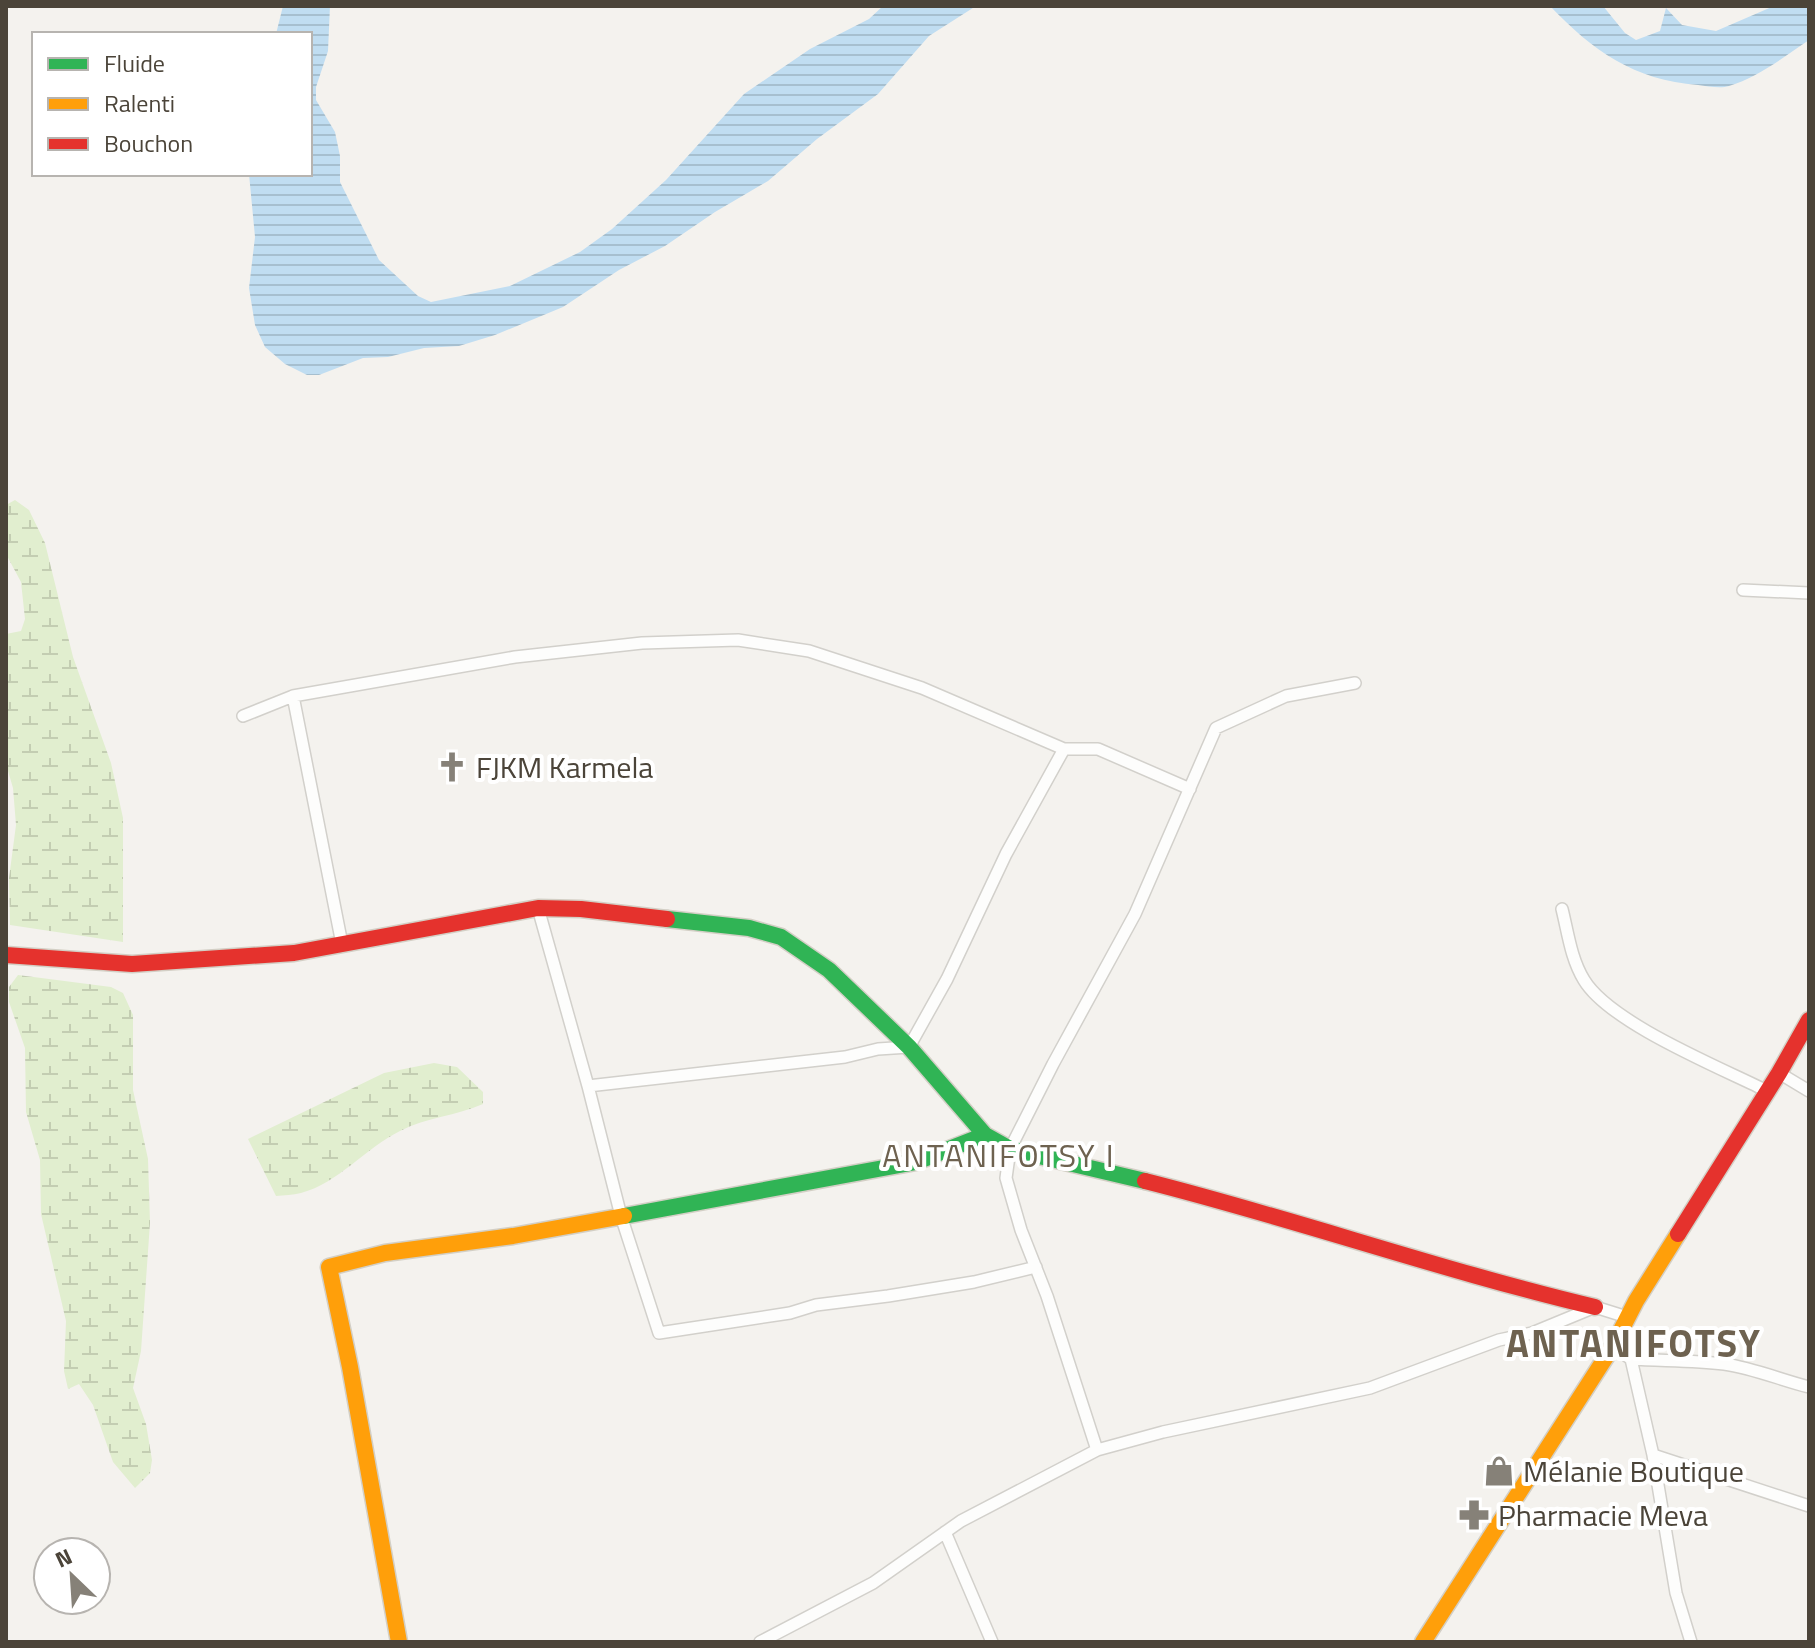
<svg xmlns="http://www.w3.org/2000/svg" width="1815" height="1648" viewBox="0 0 1815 1648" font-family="'Titillium Web',sans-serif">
  <defs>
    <pattern id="wetland-marsh" width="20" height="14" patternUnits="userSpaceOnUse" patternTransform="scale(2)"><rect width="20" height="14" fill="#e1eecf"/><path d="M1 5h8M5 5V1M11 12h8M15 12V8" fill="none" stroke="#c3cdb2"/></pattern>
    <pattern id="water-rules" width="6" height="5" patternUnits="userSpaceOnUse" patternTransform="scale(2)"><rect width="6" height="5" fill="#c0ddf1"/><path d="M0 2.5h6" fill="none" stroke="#a6bfcf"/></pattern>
  </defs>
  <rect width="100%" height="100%" fill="#f4f2ee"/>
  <path fill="url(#wetland-marsh)" d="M 15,500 L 29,510 L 45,543 L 73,657 L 111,763 L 123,818 L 123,942 L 10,925 L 9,878 L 16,825 L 13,788 L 6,764 L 6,634 L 21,631 L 25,619 L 21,582 L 6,554 L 6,505 Z
    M 18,975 L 111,987 L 123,993 L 133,1015 L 133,1090 L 148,1159 L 150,1223 L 141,1351 L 133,1388 L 146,1424 L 152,1460 L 150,1473 L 135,1488 L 113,1462 L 93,1405 L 79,1384 L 68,1389 L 64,1371 L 66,1321 L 41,1214 L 40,1160 L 26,1112 L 25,1048 L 9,1002 L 9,987 Z
    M 434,1063 L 457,1067 L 483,1092 L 483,1104 C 456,1116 427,1117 400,1131 C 365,1148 339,1183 301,1193 C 293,1195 284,1195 276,1196 L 248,1139 L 384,1073 Z"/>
  <path fill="url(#water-rules)" d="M 283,6 L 330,6 L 328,51 L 316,87 L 316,100 L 335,132 L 340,156 L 340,182 L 379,260 L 418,296 L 431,302 L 510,286 L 580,252 L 612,229 L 666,180 L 744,94 L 810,49 L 869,19 L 883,6 L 976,6 L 929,36 L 878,94 L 817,139 L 768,181 L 715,212 L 665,246 L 619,270 L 563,307 L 495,335 L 459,346 L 424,348 L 388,357 L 363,358 L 319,375 L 307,375 L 285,364 L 265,347 L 255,325 L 249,288 L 255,237 L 249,174 L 310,174 L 310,34 L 276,34 Z
    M 1550,6 L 1603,6 L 1625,33 L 1636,40 L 1660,31 L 1666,8 L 1682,25 L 1716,31 L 1774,6 L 1809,6 L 1809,40 C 1784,57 1758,77 1729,86 C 1720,89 1708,86 1698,85 C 1634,80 1593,51 1550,6 Z"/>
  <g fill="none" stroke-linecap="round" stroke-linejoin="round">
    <g stroke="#d2d0cb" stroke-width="14">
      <path id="street" d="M 1743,590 L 1809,593
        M 293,696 L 342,944
        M 243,716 L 293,696 L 515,657 L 642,643 L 738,640 L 809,651 L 922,688 L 1064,749 L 1098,749 L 1190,789
        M 538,908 L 588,1086 L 621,1216 L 659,1333 L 790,1313 L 816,1305 L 888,1296 L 974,1282 L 1036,1267
        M 1562,909 C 1568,933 1571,959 1584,980 C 1610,1023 1719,1067 1767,1091
        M 1779,1073 L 1809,1091
        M 588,1086 L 845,1057 L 878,1049 L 909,1047 L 947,979 L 1006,854 L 1064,749
        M 1613,1346 L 1631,1359 L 1653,1455 L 1676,1593 L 1691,1642
        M 1631,1359 C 1662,1361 1694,1360 1724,1364 C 1753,1368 1781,1380 1809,1387
        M 1097,1450 L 1047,1296 L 1021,1230 L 1006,1178 L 1010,1149 L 1053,1064 L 1135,914 L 1216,728 L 1286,696 L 1355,683
        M 1653,1455 L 1809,1506
        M 945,1532 L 992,1642
        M 760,1642 L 873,1583 L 961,1521 L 1097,1450 L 1163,1432 L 1370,1388 L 1499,1340 L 1532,1333 L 1595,1307 L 1627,1317"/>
    </g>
    <g stroke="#d3cfc5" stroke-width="19">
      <path id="fast" d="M 667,919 L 749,928 L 781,937 L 829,970 L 909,1047 L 985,1135 L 1010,1149 L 1145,1181
        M 624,1216 L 916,1162 L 985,1135"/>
    </g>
    <g stroke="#d3cfc5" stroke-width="19">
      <path id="slow" d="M 399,1642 L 350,1367 L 329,1267 L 385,1253 L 513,1236 L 624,1216
        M 1423,1642 L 1613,1346 L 1636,1301 L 1678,1234"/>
    </g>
    <g stroke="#d3cfc5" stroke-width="19">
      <path id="jam" d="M 6,955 L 132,964 L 294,953 L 538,908 L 581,909 L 667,919
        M 1145,1181 C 1296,1219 1443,1271 1595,1307
        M 1678,1234 L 1779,1073 L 1809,1020"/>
    </g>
    <use href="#street" stroke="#fdfdfc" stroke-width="11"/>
    <use href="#fast" stroke="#30b455" stroke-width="16"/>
    <use href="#slow" stroke="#ff9f0a" stroke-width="16"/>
    <use href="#jam" stroke="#e5322d" stroke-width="16"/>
  </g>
  <defs>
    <g id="church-bare" transform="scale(2.4)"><path d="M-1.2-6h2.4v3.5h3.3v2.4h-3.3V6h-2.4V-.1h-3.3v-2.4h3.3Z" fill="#868178" stroke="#fff" stroke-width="2.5" paint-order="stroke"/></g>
    <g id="shop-bare" transform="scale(2.4)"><path d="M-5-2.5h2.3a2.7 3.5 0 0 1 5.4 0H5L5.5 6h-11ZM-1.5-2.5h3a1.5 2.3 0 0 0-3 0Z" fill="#868178" stroke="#fff" stroke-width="2.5" paint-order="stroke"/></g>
    <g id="pharmacy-bare" transform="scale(2.4)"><path d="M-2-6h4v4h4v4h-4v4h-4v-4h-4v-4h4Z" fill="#868178" stroke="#fff" stroke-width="2.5" paint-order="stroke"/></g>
  </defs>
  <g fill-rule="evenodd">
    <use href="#church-bare" x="452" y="767"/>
    <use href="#shop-bare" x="1499" y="1471"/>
    <use href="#pharmacy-bare" x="1474" y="1515"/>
  </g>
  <g text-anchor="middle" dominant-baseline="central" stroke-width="8" stroke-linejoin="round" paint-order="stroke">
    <g font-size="30" fill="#4b4439" stroke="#fff" text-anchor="start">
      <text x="476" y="767">FJKM Karmela</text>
      <text x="1523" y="1471">Mélanie Boutique</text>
      <text x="1498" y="1515">Pharmacie Meva</text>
    </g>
    <g font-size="32" letter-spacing="2" fill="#6e6250" stroke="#fff">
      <text x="999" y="1155">ANTANIFOTSY I</text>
    </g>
    <g font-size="38" font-weight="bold" letter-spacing="2" fill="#6e6250" stroke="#fff">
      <text x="1634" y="1343">ANTANIFOTSY</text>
    </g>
  </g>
  <rect width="1815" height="1648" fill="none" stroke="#4b4439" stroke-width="16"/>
  <rect x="32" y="32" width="280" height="144" fill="#ffffff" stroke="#b7b4b0" stroke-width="2"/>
  <rect x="48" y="58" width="40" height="12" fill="#30b455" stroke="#b7b4b0" stroke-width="2"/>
  <text x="104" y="72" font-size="24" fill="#4b4439">Fluide</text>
  <rect x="48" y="98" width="40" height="12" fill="#ff9f0a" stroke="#b7b4b0" stroke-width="2"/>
  <text x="104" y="112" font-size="24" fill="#4b4439">Ralenti</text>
  <rect x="48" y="138" width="40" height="12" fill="#e5322d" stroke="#b7b4b0" stroke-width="2"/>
  <text x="104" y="152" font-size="24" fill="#4b4439">Bouchon</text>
  <g transform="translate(72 1576) rotate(335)"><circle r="38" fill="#ffffff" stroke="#b7b4b0" stroke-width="2"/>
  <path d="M0-6L14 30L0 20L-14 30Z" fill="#868178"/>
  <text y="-12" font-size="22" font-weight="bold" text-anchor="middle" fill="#4b4439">N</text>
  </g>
</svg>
